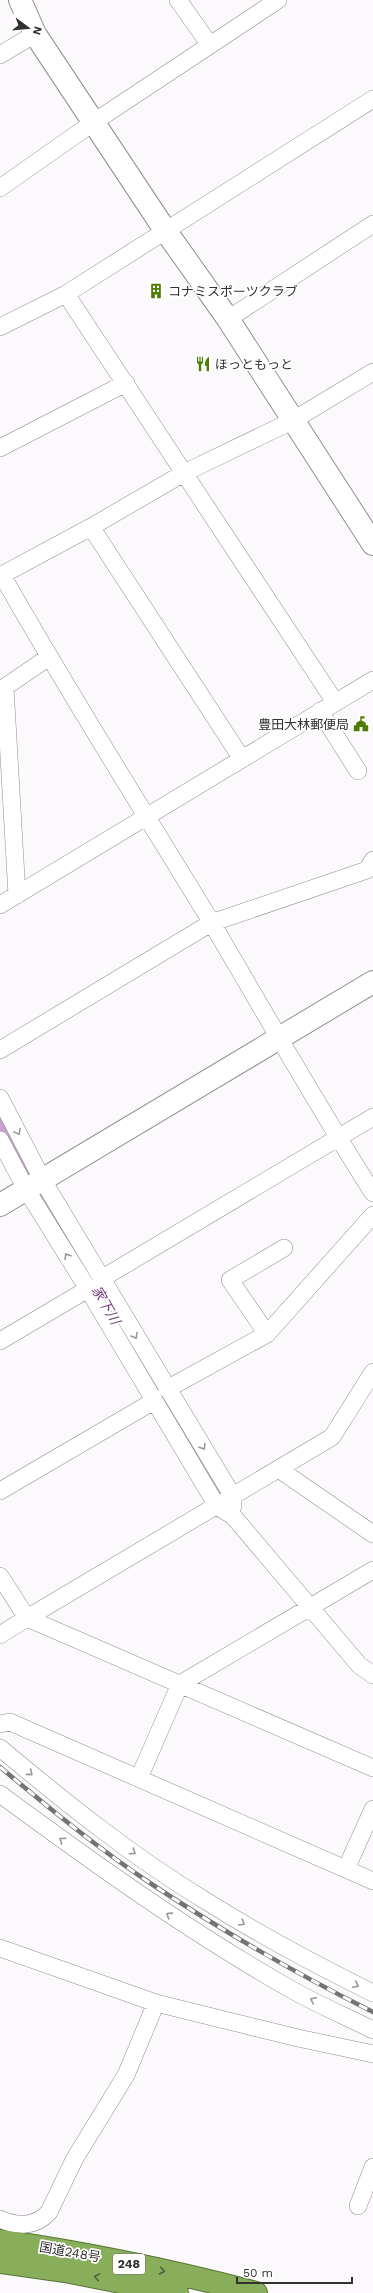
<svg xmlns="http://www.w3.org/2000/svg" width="373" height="2293" viewBox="0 0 373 2293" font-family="'Work Sans','Noto Sans JP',sans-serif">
  <rect width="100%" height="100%" fill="#fcf9fc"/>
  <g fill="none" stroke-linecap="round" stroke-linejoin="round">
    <path stroke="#c9a0ce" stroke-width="27" d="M 0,1121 L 99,1292
      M 179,1429 L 216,1486"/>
    <g stroke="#918e91" stroke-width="18">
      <path id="minor" d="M 178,0 L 210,45
        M 0,55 L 35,34
        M 0,188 L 94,122 L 278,0
        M 66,294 L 335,702
        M 228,319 L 373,224
        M 0,327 L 66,294 L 373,99
        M 0,448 L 126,383
        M 91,527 L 242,759
        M 2,575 C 68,692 140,805 210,920 C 264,1011 316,1104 373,1193
        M 0,576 L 91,527 L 184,473 L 292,421 L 373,372
        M 320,711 L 358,771
        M 17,895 L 5,687 L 49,657
        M 0,905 L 373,680
        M 0,1050 L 211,923 L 367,870 L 373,860
        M 0,1098 L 42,1179 L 232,1495 L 233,1506
        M 0,1140 L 26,1189 L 88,1289 L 217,1506 L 233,1516 L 359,1665 L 373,1675
        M 101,1279 L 373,1117
        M 267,1334 L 230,1280 L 284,1248
        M 0,1341 L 88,1289
        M 167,1389 L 267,1334 L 373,1215
        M 280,1470 L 373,1534
        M 0,1491 L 154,1401
        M 0,1576 L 27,1618 L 332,1437 L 373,1372
        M 0,1635 L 27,1618 L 373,1768
        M 0,1724 L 10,1722 L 373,1881
        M 0,1748 C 66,1803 133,1857 206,1901 C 260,1935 316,1965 373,1993
        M 139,1778 L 180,1684 L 373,1570
        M 0,1794 C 95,1864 191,1933 294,1991 C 319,2005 347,2017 373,2030
        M 346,1869 L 373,1809
        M 0,1948 L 156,2003 L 298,2038 L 373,2054
        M 358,2206 L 373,2167
        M 0,2219 C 17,2227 36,2227 49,2212 L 75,2158 L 126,2075 L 156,2003"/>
    </g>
    <g stroke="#918e91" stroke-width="24">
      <path id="tertiary" d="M 20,0 L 35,34 L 165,230 L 228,319 L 373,544
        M 0,1205 L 373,982"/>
    </g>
    <g stroke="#567532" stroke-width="24">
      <path id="trunk" d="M 0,2241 C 86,2253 172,2271 256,2293
        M 0,2262 L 65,2271 L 177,2293"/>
    </g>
    <use href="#minor" stroke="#fff" stroke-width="17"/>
    <use href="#tertiary" stroke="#fff" stroke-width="22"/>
    <use href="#trunk" stroke="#88ae5b" stroke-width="22"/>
    <g stroke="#757475" stroke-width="4.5">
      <path id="rail" d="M 0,1767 C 49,1808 100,1850 153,1885 C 224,1932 297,1974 373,2012"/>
    </g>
    <use href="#rail" stroke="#fff" stroke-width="3" stroke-dasharray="9" stroke-linecap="butt"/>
  </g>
  <defs><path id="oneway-chevron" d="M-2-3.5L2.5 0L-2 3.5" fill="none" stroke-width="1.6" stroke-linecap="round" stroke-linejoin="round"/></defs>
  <g stroke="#989898">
    <use href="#oneway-chevron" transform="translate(18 1132) rotate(62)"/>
    <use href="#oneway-chevron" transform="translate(67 1256) rotate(-122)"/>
    <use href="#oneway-chevron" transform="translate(135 1336) rotate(59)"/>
    <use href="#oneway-chevron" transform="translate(203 1447) rotate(58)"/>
    <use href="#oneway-chevron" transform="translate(30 1773) rotate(40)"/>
    <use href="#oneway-chevron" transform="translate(62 1840) rotate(-144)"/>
    <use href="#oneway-chevron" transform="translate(133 1852) rotate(34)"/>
    <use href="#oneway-chevron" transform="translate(169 1915) rotate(-147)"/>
    <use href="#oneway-chevron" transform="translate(242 1923) rotate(31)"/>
    <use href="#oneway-chevron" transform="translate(356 1985) rotate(26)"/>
    <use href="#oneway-chevron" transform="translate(313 2000) rotate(-154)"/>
  </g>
  <g stroke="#505d40">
    <use href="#oneway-chevron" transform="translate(162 2271) rotate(12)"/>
    <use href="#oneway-chevron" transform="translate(97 2277) rotate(-170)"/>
  </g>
  <defs>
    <g id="building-bare" transform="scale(1.2)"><path d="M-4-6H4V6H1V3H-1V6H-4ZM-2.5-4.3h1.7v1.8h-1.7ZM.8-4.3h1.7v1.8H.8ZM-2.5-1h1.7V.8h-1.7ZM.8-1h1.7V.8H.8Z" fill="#4d7c03" stroke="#fff" stroke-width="2.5" paint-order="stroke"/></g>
    <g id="restaurant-bare" transform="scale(1.2)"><path d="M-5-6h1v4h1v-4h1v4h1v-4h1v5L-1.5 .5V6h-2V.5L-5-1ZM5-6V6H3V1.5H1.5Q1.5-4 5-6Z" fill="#4d7c03" stroke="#fff" stroke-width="2.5" paint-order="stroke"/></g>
    <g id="civic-bare" transform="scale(1.2)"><path d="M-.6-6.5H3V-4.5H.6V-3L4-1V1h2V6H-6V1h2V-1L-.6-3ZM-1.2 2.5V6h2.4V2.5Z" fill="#4d7c03" stroke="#fff" stroke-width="2.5" paint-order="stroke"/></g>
  </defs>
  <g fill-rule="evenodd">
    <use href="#building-bare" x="156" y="291"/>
    <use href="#restaurant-bare" x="203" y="364"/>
    <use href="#civic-bare" x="361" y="724"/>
  </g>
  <g text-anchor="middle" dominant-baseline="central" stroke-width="3.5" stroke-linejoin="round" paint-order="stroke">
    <rect fill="#fff" stroke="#706f70" stroke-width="1" x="113" y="2254" width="32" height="20" rx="3"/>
    <g font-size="12" font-weight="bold" fill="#323132">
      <text x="129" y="2264">248</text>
    </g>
    <g font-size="13" fill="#323132" stroke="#fff" text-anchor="start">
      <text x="168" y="291">コナミスポーツクラブ</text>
      <text x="215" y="364">ほっともっと</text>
      <text x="349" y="724" text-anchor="end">豊田大林郵便局</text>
    </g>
    <g font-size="13" fill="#323132" stroke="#fff">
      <text transform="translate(70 2252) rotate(10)">国道248号</text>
    </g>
    <g font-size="14" font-style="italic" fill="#713e78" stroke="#fff">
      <text transform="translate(106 1305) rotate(60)">家下川</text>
    </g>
  </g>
  <g transform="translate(28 28) rotate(106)" stroke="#ffffff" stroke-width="3" paint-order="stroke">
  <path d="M0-3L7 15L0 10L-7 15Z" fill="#323132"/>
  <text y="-6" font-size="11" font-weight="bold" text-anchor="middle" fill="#323132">N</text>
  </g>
  <path d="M237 2277v6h115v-6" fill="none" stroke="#323132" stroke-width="2"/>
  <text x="243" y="2277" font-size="12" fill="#323132" stroke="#ffffff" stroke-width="3" paint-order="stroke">50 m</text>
</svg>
